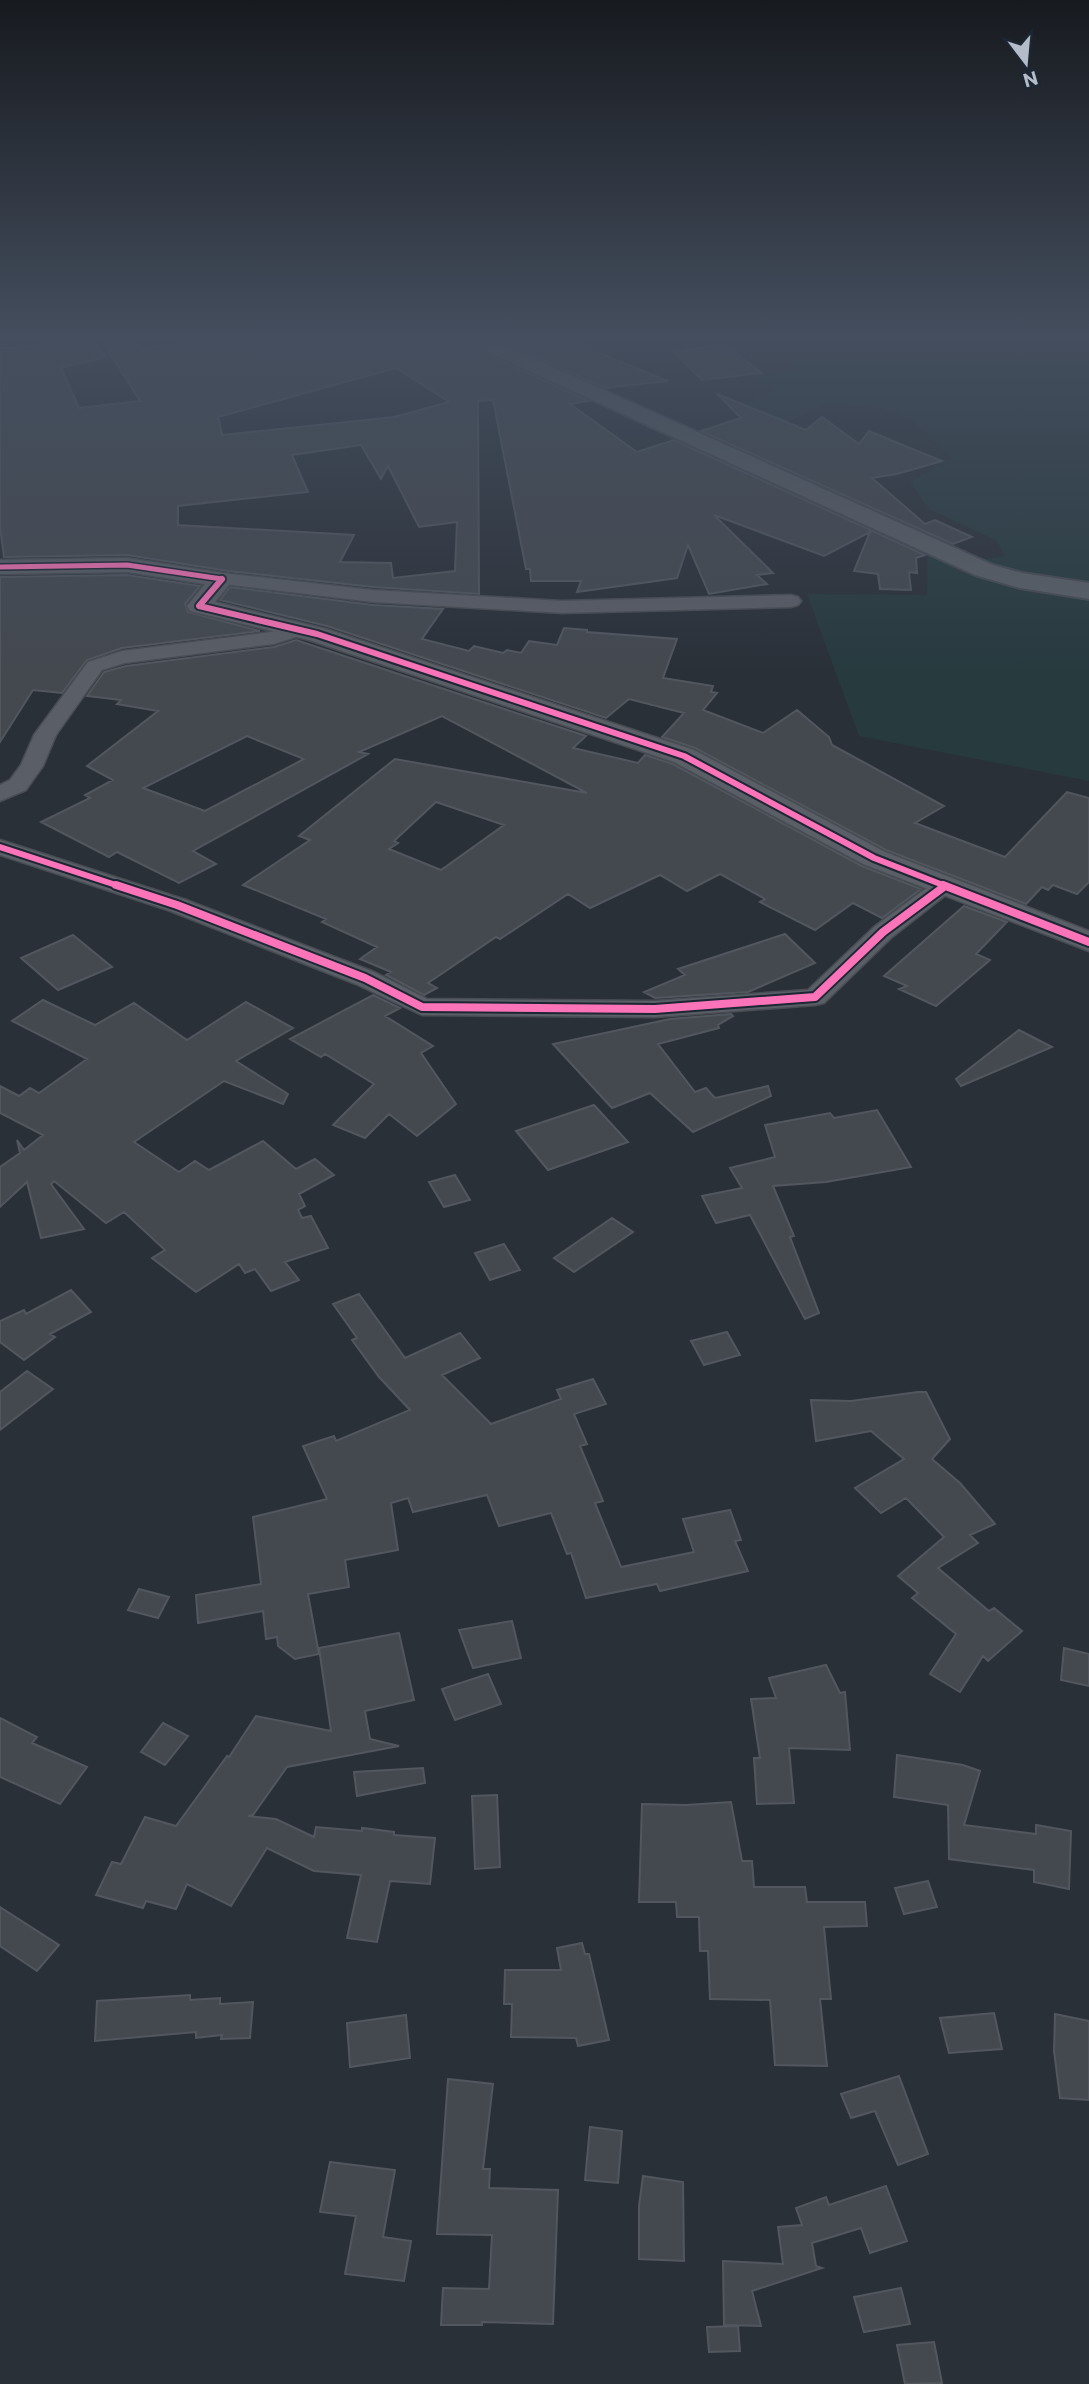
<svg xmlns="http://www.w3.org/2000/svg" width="1089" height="2384" viewBox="0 0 1089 2384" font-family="Commissioner,sans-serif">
  <rect width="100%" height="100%" fill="#2a3038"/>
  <path fill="#273a3e" d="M 844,339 L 1089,339 L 1089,781 L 859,736 L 807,594 L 927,595 L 928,533 L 981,560 L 1005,556 L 996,540 L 929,509 L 910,482 L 951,458 L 913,420 L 873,406 L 823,404 L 785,424 L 741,405 L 775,389 L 751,378 L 799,370 L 783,352 Z"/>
  <path fill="#444950" stroke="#52575f" stroke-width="2" fill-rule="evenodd" d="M 91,339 L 106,357 L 61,368 L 79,408 L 140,401 L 104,344 L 135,340 L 141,348 L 225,339 L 463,339 L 467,345 L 588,401 L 570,404 L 637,452 L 674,440 L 925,555 L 916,558 L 917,573 L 909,572 L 911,590 L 880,589 L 878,574 L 854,571 L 870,532 L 824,556 L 714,515 L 773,573 L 757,575 L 767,584 L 709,594 L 688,545 L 677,578 L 577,592 L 581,581 L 531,581 L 530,569 L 526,569 L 493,400 L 478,401 L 479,594 L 373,587 L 228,571 L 127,555 L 4,557 L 0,527 L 0,349 ZM 396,368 L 449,402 L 394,417 L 222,435 L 218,417 ZM 361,445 L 381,479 L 388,466 L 419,527 L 457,522 L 455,571 L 393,578 L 391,563 L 340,562 L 354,535 L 178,525 L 178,506 L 308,492 L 292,455 Z
    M 495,339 L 579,339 L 599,353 L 668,381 L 605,388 Z
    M 724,344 L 762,373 L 702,380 L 674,352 Z
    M 717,394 L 806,430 L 822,417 L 859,444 L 869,431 L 942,461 L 897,474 L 872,478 L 925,524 L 935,520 L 972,537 L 953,544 L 701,431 L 741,418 Z
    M 127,575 L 200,586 L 185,604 L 188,612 L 260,631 L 122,648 L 87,660 L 62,693 L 33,690 L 0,742 L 0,577 Z
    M 230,587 L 373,605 L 443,609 L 422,639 L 469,651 L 474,646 L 503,653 L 507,650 L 521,653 L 529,641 L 557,645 L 564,628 L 587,630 L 587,632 L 677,639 L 663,678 L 713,686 L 711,692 L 717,693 L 703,710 L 763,733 L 797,710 L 829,737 L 832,745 L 944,806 L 915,823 L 1005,857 L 1067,792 L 1089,798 L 1089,882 L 1077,894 L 1053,885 L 1048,890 L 1042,887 L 1026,904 L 886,850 L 695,748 L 662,737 L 684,713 L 629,699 L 606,718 L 327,626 L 220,600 Z
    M 296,640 L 586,736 L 573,748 L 638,763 L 645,755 L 673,764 L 862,866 L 921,889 L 882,918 L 853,903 L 815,930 L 760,902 L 765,899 L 720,874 L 687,891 L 660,875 L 590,908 L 568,894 L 500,939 L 496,937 L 428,983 L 437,988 L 424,995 L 386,975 L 391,972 L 360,959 L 377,947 L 322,922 L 326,919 L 243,885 L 310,840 L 299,836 L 395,759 L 587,793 L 442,716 L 359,752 L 368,754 L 193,851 L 216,864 L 179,883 L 117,852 L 109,857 L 41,822 L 90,798 L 85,795 L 113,780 L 87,766 L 158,711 L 117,704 L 121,700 L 87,696 L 104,672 L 126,666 L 274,647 ZM 247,736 L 304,759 L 205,811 L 143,788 ZM 436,802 L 504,825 L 441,870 L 389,849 L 398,843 L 394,841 Z
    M 964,906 L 1007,922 L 976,954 L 990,960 L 936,1006 L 899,989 L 907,986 L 884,976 Z
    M 785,934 L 815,963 L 748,992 L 655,998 L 644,992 L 685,975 L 678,969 Z
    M 73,935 L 112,967 L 58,990 L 21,958 Z
    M 373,995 L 400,1008 L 385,1016 L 433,1046 L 421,1053 L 456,1104 L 417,1136 L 389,1114 L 365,1138 L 333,1125 L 374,1084 L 325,1054 L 321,1057 L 290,1039 Z
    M 43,1000 L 95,1025 L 134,1003 L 187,1040 L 246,1002 L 293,1028 L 236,1061 L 288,1094 L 283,1104 L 224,1081 L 134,1142 L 179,1172 L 195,1161 L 209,1170 L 263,1141 L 296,1169 L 315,1159 L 334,1175 L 299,1194 L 305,1206 L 298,1210 L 302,1218 L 311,1216 L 328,1248 L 285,1262 L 299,1280 L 271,1291 L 255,1269 L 245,1273 L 239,1264 L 196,1292 L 152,1258 L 165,1250 L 124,1212 L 106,1223 L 54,1181 L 51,1184 L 84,1229 L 41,1238 L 27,1182 L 0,1207 L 0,1167 L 20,1153 L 17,1140 L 24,1150 L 43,1135 L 0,1113 L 0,1086 L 19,1096 L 30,1088 L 39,1093 L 87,1059 L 12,1021 Z
    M 731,1014 L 733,1016 L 718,1025 L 719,1028 L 658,1044 L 695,1092 L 706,1088 L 715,1098 L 768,1086 L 771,1096 L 693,1132 L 650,1093 L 612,1108 L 553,1044 L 670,1019 Z
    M 1019,1030 L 1052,1047 L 961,1086 L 956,1079 Z
    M 594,1105 L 628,1142 L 548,1170 L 516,1131 Z
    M 877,1110 L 911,1167 L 826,1182 L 773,1186 L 794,1236 L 790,1237 L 819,1313 L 805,1319 L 750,1215 L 716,1223 L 702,1196 L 742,1188 L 730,1168 L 775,1157 L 765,1125 L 830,1113 L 834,1118 Z
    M 455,1175 L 470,1200 L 444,1207 L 429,1182 Z
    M 612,1218 L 633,1232 L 574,1272 L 554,1258 Z
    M 504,1244 L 520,1270 L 490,1280 L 475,1253 Z
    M 71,1290 L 91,1312 L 50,1334 L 55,1337 L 24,1360 L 0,1342 L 0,1321 L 24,1310 L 26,1314 Z
    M 359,1294 L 405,1358 L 460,1333 L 480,1358 L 442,1375 L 491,1424 L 561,1399 L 557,1390 L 593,1379 L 606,1404 L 574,1414 L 587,1444 L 580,1446 L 603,1501 L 595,1503 L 621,1567 L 694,1552 L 683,1519 L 730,1510 L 741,1540 L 735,1541 L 748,1571 L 660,1591 L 657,1584 L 586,1598 L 571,1553 L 567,1554 L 551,1513 L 499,1526 L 487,1495 L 413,1512 L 408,1498 L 391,1503 L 398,1550 L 345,1560 L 349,1587 L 308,1594 L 319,1654 L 295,1659 L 278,1646 L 277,1637 L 266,1639 L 263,1611 L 198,1623 L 196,1595 L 261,1584 L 253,1517 L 327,1499 L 303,1446 L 334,1436 L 336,1441 L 410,1410 L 379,1377 L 352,1340 L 357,1338 L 333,1304 Z
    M 727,1332 L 740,1355 L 704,1365 L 691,1341 Z
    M 27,1371 L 53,1389 L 0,1430 L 0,1392 Z
    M 918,1392 L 926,1392 L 950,1439 L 932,1459 L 960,1483 L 995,1524 L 970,1535 L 978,1543 L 938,1568 L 989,1611 L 994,1608 L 1022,1631 L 988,1661 L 983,1656 L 960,1692 L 930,1674 L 956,1634 L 912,1598 L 918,1593 L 898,1576 L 944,1537 L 906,1498 L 881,1513 L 855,1488 L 904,1459 L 871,1431 L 816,1441 L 811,1400 L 851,1401 Z
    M 139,1589 L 169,1597 L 158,1618 L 128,1610 Z
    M 512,1621 L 521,1658 L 473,1668 L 459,1630 Z
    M 399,1633 L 414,1700 L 365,1711 L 370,1739 L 399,1746 L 287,1767 L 253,1815 L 248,1816 L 276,1819 L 314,1837 L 316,1827 L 362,1831 L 362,1828 L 394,1832 L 394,1835 L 435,1838 L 430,1884 L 390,1881 L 377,1942 L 347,1938 L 361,1875 L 314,1871 L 267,1848 L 231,1906 L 187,1884 L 176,1909 L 146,1901 L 143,1908 L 96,1895 L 112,1862 L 121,1864 L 145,1817 L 176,1826 L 227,1756 L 229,1757 L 256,1716 L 331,1731 L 319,1648 Z
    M 1064,1648 L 1089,1654 L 1089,1686 L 1061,1680 Z
    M 826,1665 L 840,1693 L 845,1692 L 850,1750 L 789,1748 L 794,1803 L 757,1804 L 754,1758 L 760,1758 L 751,1699 L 776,1698 L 769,1678 Z
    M 488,1674 L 501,1704 L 455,1720 L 442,1689 Z
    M 0,1718 L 37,1737 L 32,1743 L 87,1767 L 60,1804 L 0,1777 Z
    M 163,1723 L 188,1736 L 165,1765 L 141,1752 Z
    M 897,1755 L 963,1765 L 980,1771 L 964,1825 L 1036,1834 L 1036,1825 L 1071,1831 L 1069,1889 L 1034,1882 L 1034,1870 L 949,1859 L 948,1805 L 894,1797 Z
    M 423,1768 L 425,1783 L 357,1796 L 354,1772 Z
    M 497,1795 L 500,1867 L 475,1869 L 472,1796 Z
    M 731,1802 L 742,1861 L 752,1861 L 754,1887 L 805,1887 L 807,1902 L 865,1902 L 867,1926 L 824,1927 L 831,1999 L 820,1999 L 827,2066 L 775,2065 L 770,2000 L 710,1999 L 708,1951 L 700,1951 L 699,1917 L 677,1917 L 676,1902 L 639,1902 L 642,1804 L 686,1805 Z
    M 928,1881 L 937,1907 L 904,1914 L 895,1888 Z
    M 0,1907 L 59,1945 L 37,1971 L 0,1946 Z
    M 582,1943 L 585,1954 L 589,1954 L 609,2040 L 578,2046 L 576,2038 L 511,2037 L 512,2004 L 504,2004 L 505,1970 L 561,1970 L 557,1948 Z
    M 190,1995 L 190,2000 L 220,1998 L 220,2004 L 253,2002 L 250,2038 L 221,2039 L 222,2035 L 196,2038 L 196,2032 L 95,2041 L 97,2001 Z
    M 994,2013 L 1002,2049 L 949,2053 L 940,2018 Z
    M 1055,2014 L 1089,2021 L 1089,2100 L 1060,2098 L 1054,2051 Z
    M 406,2015 L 410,2058 L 350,2067 L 347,2023 Z
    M 899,2076 L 928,2154 L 898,2165 L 875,2111 L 851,2118 L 841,2094 Z
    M 448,2079 L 493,2084 L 483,2169 L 490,2169 L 489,2188 L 558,2190 L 553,2324 L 482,2322 L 482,2325 L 441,2325 L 443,2288 L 489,2289 L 492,2235 L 437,2234 Z
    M 590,2127 L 622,2131 L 618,2183 L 585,2180 Z
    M 330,2162 L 395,2170 L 383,2237 L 411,2241 L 404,2281 L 345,2274 L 356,2216 L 320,2212 Z
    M 643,2176 L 683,2182 L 684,2261 L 639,2259 L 639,2206 Z
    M 886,2186 L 907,2241 L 870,2253 L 861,2228 L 812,2243 L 816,2266 L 822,2268 L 752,2291 L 761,2326 L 724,2325 L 723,2261 L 783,2264 L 778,2227 L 802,2225 L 796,2208 L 826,2197 L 829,2205 Z
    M 901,2288 L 910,2324 L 864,2332 L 854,2297 Z
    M 738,2326 L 740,2351 L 709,2352 L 707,2327 Z
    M 934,2342 L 942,2383 L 905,2384 L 897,2345 Z"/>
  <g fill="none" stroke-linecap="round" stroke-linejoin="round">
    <g stroke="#484c53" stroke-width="3">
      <path id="minor" d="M 222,573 L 373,590 L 562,601 L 791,595 L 798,597 L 801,601 L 798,605 L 791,607 L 562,613 L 373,602 L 215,583 L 212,579 L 215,575 Z
        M 298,624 L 305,626 L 308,630 L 305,634 L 274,644 L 125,663 L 102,670 L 56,735 L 43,766 L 26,790 L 0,801 L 0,785 L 10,780 L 21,765 L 34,735 L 88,662 L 122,651 L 271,632 Z
        M 0,840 L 186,900 L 374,972 L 427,999 L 655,1001 L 808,990 L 874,927 L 936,881 L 945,879 L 954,881 L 957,886 L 892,937 L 824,1003 L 815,1005 L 655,1017 L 422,1015 L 356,984 L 168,910 L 0,855 Z"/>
    </g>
    <g stroke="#484c53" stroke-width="3">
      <path id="tertiary" d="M 127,558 L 230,574 L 234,579 L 215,602 L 326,629 L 694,750 L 885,852 L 1089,931 L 1089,951 L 863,864 L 674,762 L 309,640 L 190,611 L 187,606 L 205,584 L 127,572 L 0,574 L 0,560 Z"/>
    </g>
    <g stroke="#484c55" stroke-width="4">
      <path id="primary" d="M 465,339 L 490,339 L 993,565 L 1022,573 L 1089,583 L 1089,599 L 1020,588 L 975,575 L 468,343 Z"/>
    </g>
    <use href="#minor" fill="#5a5e66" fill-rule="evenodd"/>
    <use href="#tertiary" fill="#5a5e66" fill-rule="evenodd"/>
    <use href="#primary" fill="#5c6168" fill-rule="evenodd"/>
    <g stroke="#1d2633" stroke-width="8">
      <path id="cycleway-far2" d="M 0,567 L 127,565 L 222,579 L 220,581"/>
    </g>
    <g stroke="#1d2633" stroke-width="10">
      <path id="cycleway-far1" d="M 222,579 L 199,606 L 317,634 L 684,756 L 874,858 L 948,887
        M 0,847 L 122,887"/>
    </g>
    <g stroke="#1d2633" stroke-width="12">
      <path id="cycleway" d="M 116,885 L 177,905 L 365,978 L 422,1007 L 655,1009 L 815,997 L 883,932 L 945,886
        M 943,885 L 1089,942"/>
    </g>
    <use href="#cycleway-far2" stroke="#fb73b8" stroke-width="5"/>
    <use href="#cycleway-far1" stroke="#fb73b8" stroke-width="6"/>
    <use href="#cycleway" stroke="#fb73b8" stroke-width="8"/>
  </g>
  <linearGradient id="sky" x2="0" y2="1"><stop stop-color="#171a1f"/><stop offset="0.5" stop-color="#444e5e"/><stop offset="1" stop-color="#444e5e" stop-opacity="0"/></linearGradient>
  <rect width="1089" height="672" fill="url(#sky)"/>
  <g transform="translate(1026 63) rotate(164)" stroke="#1d2633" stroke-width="5" paint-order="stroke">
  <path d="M0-5L12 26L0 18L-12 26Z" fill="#b4bcc9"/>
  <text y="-10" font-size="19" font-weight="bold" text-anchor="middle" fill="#b4bcc9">N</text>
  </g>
</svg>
